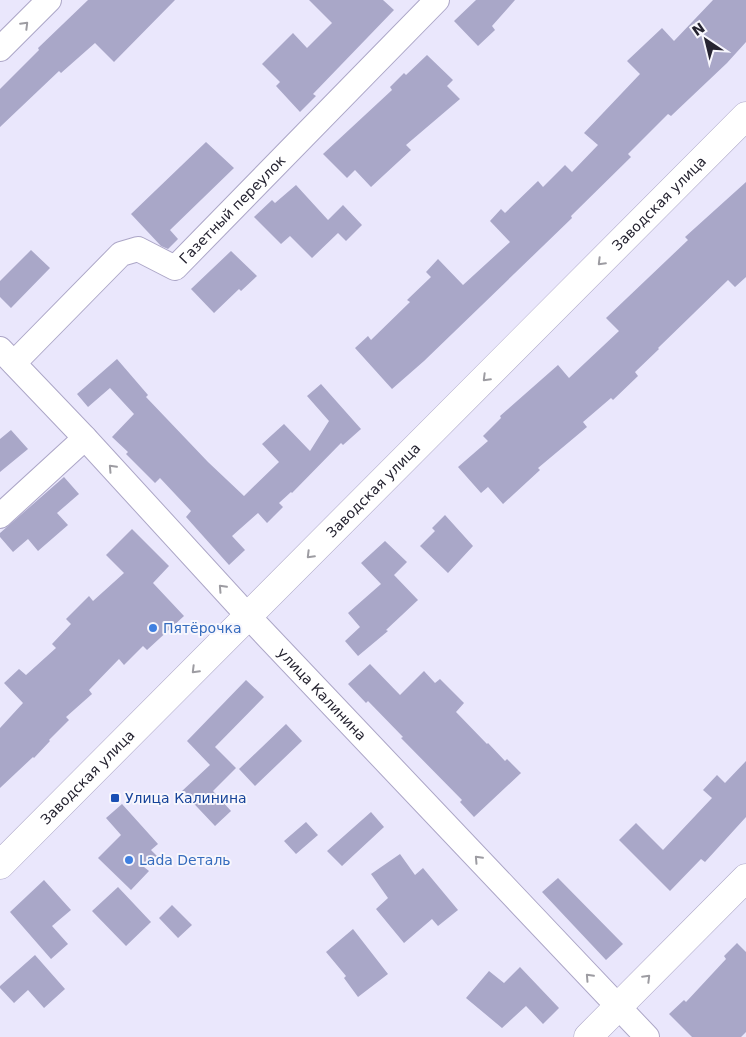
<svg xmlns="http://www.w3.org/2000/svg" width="746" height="1037" viewBox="0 0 746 1037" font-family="'DejaVu Sans',sans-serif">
  <rect width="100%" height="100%" fill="#eae7fc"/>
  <path fill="#a9a7c8" d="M 88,0 L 175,0 L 114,62 L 95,43 L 61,73 L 59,71 L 0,127 L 0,89 L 39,50 L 38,48 Z
    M 309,0 L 383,0 L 394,10 L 313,94 L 316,96 L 300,112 L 276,86 L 280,82 L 262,64 L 293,33 L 307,48 L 332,23 Z
    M 476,0 L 515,0 L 492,26 L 495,30 L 478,46 L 454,21 Z
    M 713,0 L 746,0 L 746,42 L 727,63 L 671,116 L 668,114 L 628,154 L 631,157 L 571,216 L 572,218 L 424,361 L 392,389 L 355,348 L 368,336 L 371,340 L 410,302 L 407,300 L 431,277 L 426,272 L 438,259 L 463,285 L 510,242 L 490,221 L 501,209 L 505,213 L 538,181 L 543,187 L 565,165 L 572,172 L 598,145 L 584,133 L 640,74 L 627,61 L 662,28 L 674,41 Z
    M 427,55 L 453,80 L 447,86 L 460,99 L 406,145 L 411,150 L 371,187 L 355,170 L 347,178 L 323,154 L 392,90 L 390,87 L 404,73 L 406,75 Z
    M 206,142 L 234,168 L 170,230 L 178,239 L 168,249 L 161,246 L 131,214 Z
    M 746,182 L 746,277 L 735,287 L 728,280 L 658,348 L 659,349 L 635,372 L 638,376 L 613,400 L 611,398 L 583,422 L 587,427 L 538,468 L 540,470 L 503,504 L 488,487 L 481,493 L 458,467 L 488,441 L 483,436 L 501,418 L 500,416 L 558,365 L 569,378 L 619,331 L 606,318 L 688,240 L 685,237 Z
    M 296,185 L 328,220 L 343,205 L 362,225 L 346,241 L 338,233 L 312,258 L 290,236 L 281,244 L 254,217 L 272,200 L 275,203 Z
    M 31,250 L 50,268 L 11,308 L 0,297 L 0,281 Z
    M 231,251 L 257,276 L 241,291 L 239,289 L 214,313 L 191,289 Z
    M 117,359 L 148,395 L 146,397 L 208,462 L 244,496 L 279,462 L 262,444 L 284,424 L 310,451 L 329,421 L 307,396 L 321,384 L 361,429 L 343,445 L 341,443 L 292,493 L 291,492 L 279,503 L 283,507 L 267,523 L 258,513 L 232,536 L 245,550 L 229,565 L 186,517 L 191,511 L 160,478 L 155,483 L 126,454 L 128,452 L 112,437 L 134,414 L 110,388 L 88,407 L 77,394 Z
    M 11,430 L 28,449 L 0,472 L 0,439 Z
    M 64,477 L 79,494 L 57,513 L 68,525 L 38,551 L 28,539 L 13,552 L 0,537 L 0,533 Z
    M 445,515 L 473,546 L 448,573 L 420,546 L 435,531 L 432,528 Z
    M 132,529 L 169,566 L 153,583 L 184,616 L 147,650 L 143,646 L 124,665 L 119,659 L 89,690 L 92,694 L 66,717 L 69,720 L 49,740 L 50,741 L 34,758 L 33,757 L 0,788 L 0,728 L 23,703 L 4,683 L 19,669 L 26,675 L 56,648 L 52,644 L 71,624 L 66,619 L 89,596 L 93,601 L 124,573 L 106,555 Z
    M 385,541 L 407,562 L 394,575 L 418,600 L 386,630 L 388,631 L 358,656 L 345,641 L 360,627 L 348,613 L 381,584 L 361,563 Z
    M 370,664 L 400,695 L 424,671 L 435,683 L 440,679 L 464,703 L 456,712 L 487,744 L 488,743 L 505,761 L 507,759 L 521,773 L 474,817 L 460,802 L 462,800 L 401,738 L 403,737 L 368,701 L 366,703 L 348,684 Z
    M 246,680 L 264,697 L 215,747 L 236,768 L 213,791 L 231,811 L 215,826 L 182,791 L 210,765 L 187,741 Z
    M 286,724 L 302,741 L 255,786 L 239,769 Z
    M 746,761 L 746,817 L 705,862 L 701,859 L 670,891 L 619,840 L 636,823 L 663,850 L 712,798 L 703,790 L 717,775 L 725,783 Z
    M 122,804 L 158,844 L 151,850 L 157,856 L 144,867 L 149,871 L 131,890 L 98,858 L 121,835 L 106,818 Z
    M 371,812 L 384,827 L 342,866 L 327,851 Z
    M 306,822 L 318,835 L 296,854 L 284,841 Z
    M 400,854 L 415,875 L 423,868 L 458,910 L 438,926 L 432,919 L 404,943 L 376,909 L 388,898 L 371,874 Z
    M 558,878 L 623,944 L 606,960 L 542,892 Z
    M 44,880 L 71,910 L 52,926 L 68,944 L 51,959 L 10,912 Z
    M 118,887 L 151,922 L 126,946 L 92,911 Z
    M 172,905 L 192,925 L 178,938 L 159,918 Z
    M 353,929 L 388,974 L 358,997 L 344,978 L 346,976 L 326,952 Z
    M 737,943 L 746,952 L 746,1032 L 741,1037 L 692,1037 L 669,1014 L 684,1000 L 686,1002 L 726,959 L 724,956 Z
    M 35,955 L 65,989 L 44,1008 L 28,990 L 14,1003 L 0,988 L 0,986 Z
    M 520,967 L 559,1008 L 543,1024 L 526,1006 L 502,1028 L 466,998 L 489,971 L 504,983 Z"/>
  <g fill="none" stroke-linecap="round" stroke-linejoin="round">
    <g stroke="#aca6c7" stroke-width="26">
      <g id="minor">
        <path d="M 0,49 L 49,0"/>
        <path id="s1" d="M 0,349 L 85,438 L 249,617 L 647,1037"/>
        <path id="s2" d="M 14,363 L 121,254 L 138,249 L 175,268 L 437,0"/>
        <path d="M 0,516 L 85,438"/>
      </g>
    </g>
    <g stroke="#aca6c7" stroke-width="29">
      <g id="major">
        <path id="s3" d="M 0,865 L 746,116"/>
        <path d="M 588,1037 L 746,878"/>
      </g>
    </g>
    <use href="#minor" stroke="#fff" stroke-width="24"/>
    <use href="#major" stroke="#fff" stroke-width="28"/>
  </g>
  <defs><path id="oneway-chevron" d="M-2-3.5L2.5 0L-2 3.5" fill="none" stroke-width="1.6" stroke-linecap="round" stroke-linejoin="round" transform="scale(1.25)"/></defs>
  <g stroke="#9d9ca2">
    <use href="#oneway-chevron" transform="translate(25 25) rotate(-45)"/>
    <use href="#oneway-chevron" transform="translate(601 262) rotate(135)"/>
    <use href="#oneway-chevron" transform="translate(486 378) rotate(135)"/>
    <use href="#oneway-chevron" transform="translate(112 468) rotate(-133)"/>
    <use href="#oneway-chevron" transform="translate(310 555) rotate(135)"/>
    <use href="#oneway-chevron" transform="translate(222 588) rotate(-133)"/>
    <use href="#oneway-chevron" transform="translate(195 670) rotate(135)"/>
    <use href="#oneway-chevron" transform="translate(478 859) rotate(-133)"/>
    <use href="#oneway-chevron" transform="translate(589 977) rotate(-133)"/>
    <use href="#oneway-chevron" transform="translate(647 978) rotate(-45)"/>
  </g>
  <g fill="#3f7fe0" stroke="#f7f6fd" stroke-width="2">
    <circle cx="153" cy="628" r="5"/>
    <circle cx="129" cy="860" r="5"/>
  </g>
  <rect fill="#1a4fb4" stroke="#f7f6fd" stroke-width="2" x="110" y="793" width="10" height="10" rx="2.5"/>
  <g text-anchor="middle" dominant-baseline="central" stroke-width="4" stroke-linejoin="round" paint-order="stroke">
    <g font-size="14" fill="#262431" stroke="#f7f6fd">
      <text stroke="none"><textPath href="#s3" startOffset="934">Заводская улица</textPath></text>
      <text stroke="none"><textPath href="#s2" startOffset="294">Газетный переулок</textPath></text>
      <text stroke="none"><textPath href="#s3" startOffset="529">Заводская улица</textPath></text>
      <text stroke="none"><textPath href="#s1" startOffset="472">улица Калинина</textPath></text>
      <text stroke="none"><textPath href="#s3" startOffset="124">Заводская улица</textPath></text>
    </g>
    <g font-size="14" fill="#366cbe" stroke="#f7f6fd" text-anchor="start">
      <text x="163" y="628">Пятёрочка</text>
      <text x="139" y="860">Lada Dеталь</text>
    </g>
    <g font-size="14" fill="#164399" stroke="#f7f6fd" text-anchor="start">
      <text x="125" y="798">Улица Калинина</text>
    </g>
  </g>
  <g transform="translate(706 40) rotate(325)" stroke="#f7f6fd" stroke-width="4" paint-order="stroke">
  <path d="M0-4L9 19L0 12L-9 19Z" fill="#262431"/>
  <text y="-8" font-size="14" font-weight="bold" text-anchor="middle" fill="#262431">N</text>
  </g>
</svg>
